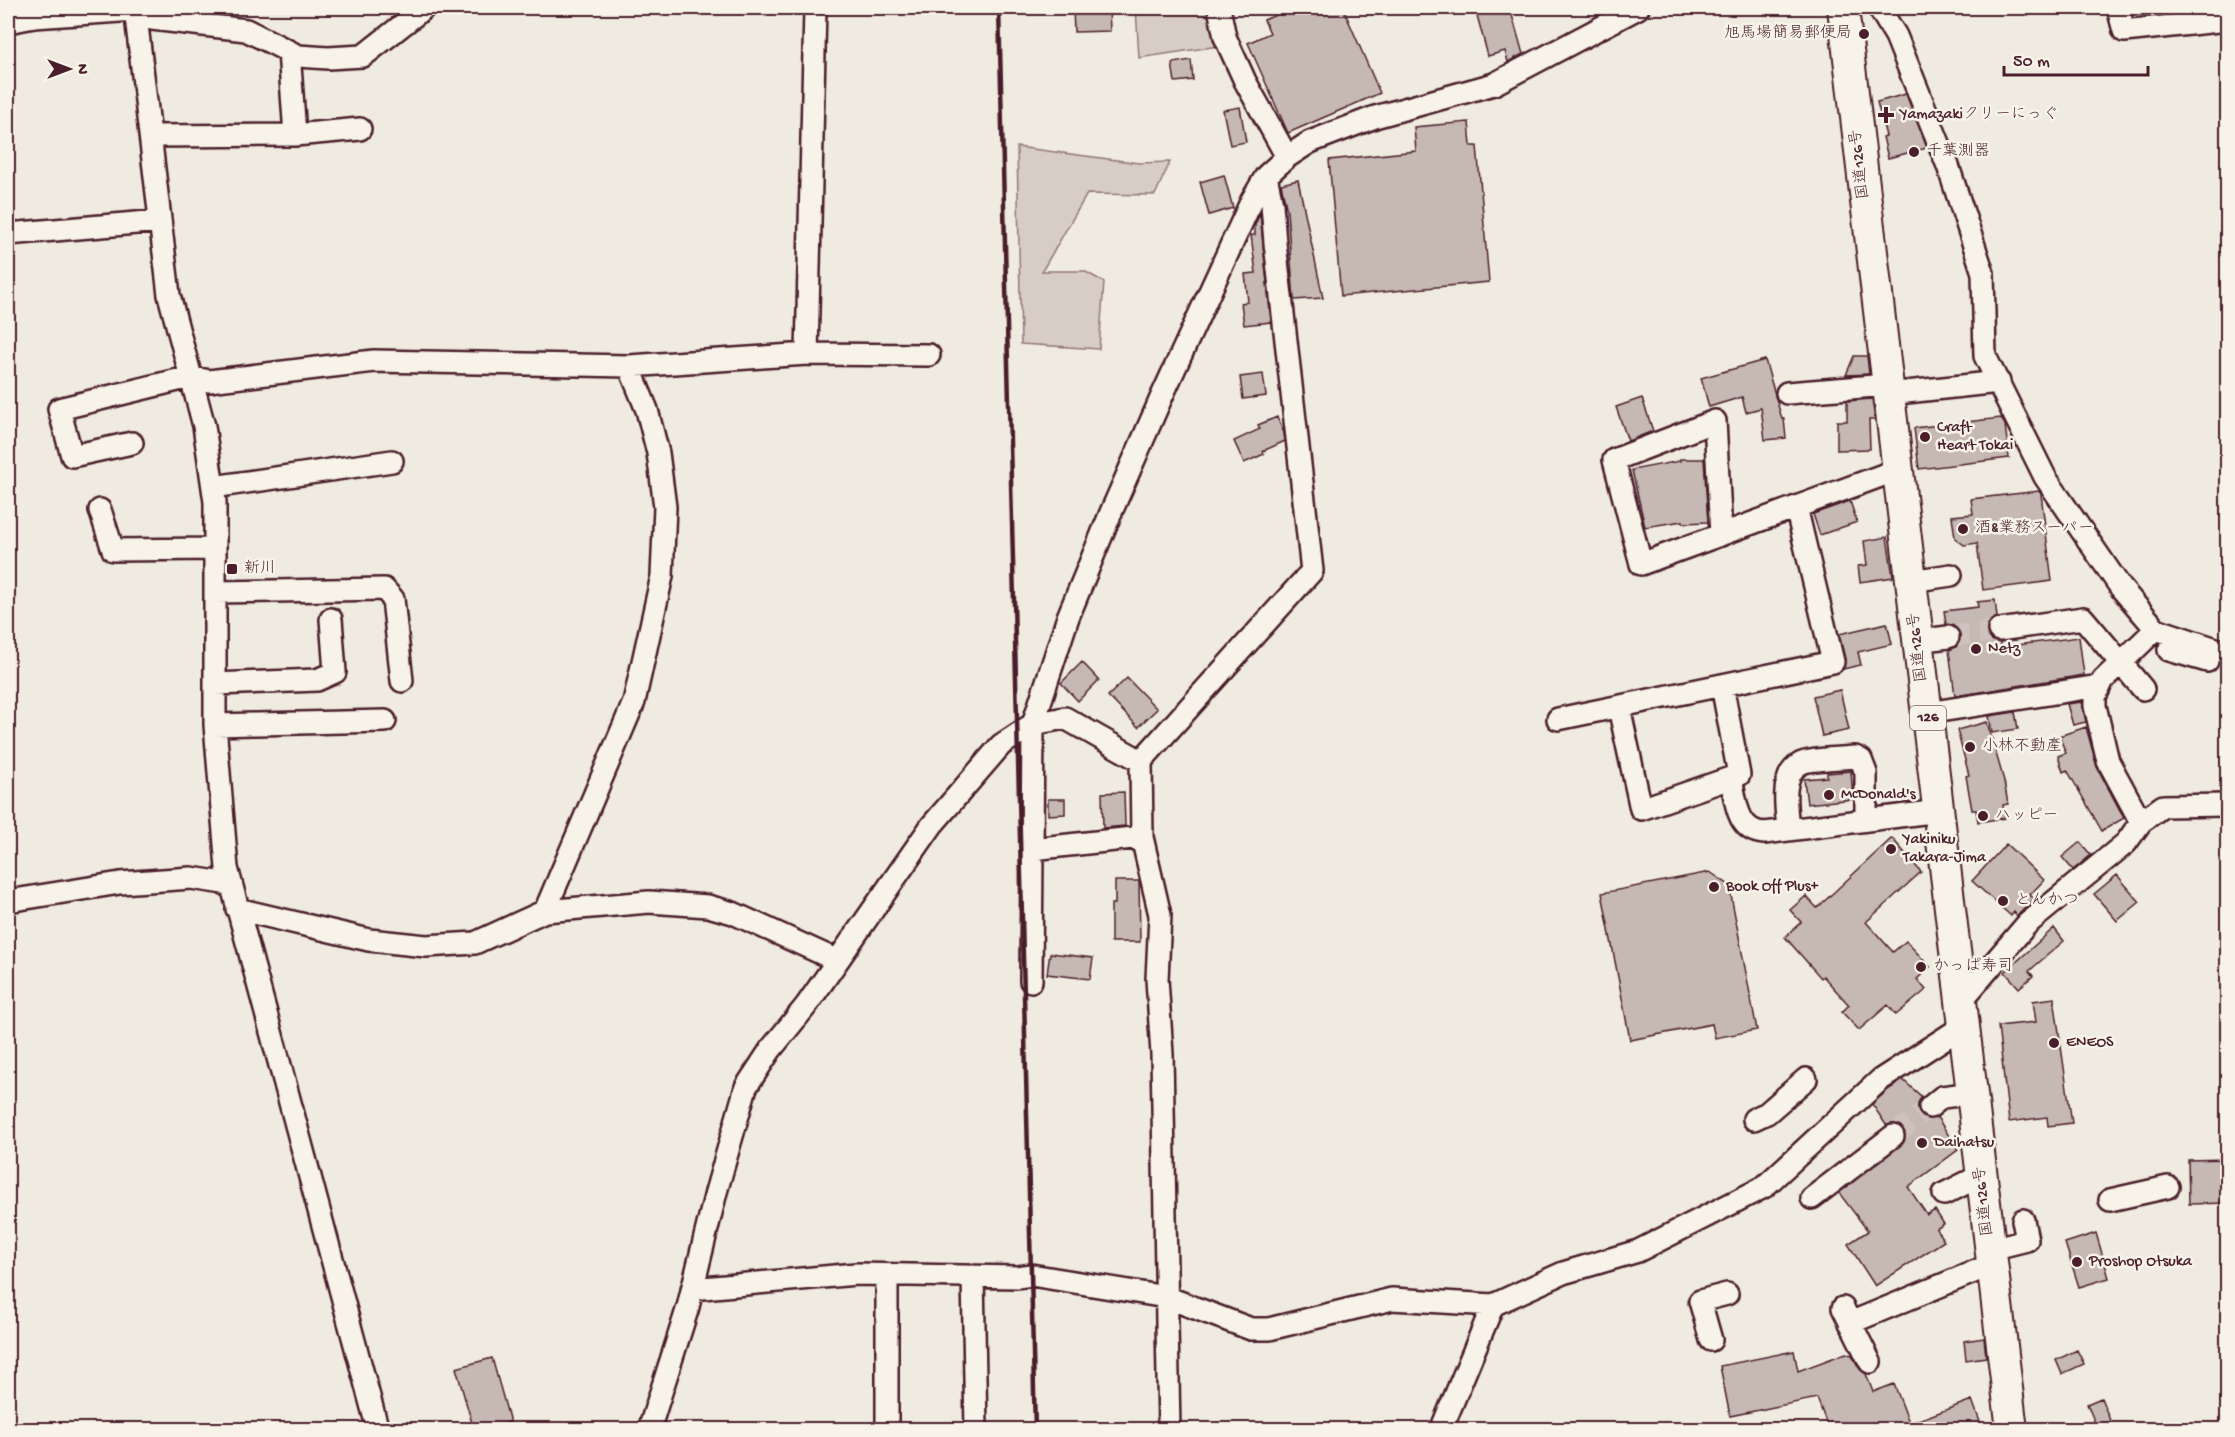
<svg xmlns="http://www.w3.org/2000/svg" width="2235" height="1437" viewBox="0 0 2235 1437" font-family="'Gochi Hand','Klee One',sans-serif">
  <rect width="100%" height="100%" fill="#f0ebe0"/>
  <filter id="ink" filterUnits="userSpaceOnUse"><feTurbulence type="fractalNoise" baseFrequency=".0167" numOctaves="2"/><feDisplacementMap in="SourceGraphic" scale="12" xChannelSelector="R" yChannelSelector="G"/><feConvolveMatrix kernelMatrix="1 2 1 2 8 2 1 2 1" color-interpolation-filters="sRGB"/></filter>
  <g filter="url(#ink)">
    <path fill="#d8cdc6" stroke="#917678" stroke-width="1.5" d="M 1136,8 L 1212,8 L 1218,46 L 1139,58 Z
      M 1017,147 L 1139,163 L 1170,162 L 1155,195 L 1087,194 L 1042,271 L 1084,271 L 1104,282 L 1099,349 L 1021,344 Z"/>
    <path fill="#c6b8b3" stroke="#4a1f2b" stroke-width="1.5" d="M 1073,8 L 1109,8 L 1110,31 L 1074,32 Z
      M 1292,8 L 1343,8 L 1380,93 L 1288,133 L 1248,43 L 1270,33 L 1264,20 Z
      M 1475,8 L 1510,8 L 1523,54 L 1508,62 L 1505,51 L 1488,56 Z
      M 1191,60 L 1193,80 L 1175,82 L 1172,63 Z
      M 1906,94 L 1927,148 L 1888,158 L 1883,137 L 1886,136 L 1877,102 Z
      M 1240,107 L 1246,142 L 1230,145 L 1223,110 Z
      M 1469,122 L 1471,146 L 1477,146 L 1489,282 L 1341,296 L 1329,160 L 1416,151 L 1414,127 Z
      M 1224,175 L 1233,208 L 1209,215 L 1200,182 Z
      M 1298,180 L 1323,298 L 1294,300 L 1287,211 L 1281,184 Z
      M 1260,213 L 1271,322 L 1244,325 L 1241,303 L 1248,302 L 1245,274 L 1256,273 L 1251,235 L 1255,235 L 1255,225 Z
      M 1854,356 L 1867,356 L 1869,374 L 1846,375 Z
      M 1765,360 L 1782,419 L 1784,419 L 1786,438 L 1765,440 L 1761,408 L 1746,412 L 1742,397 L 1709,407 L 1701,378 Z
      M 1263,374 L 1266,396 L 1243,399 L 1240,377 Z
      M 1642,398 L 1653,431 L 1628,441 L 1616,407 Z
      M 1872,399 L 1875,420 L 1869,420 L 1870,449 L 1837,450 L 1837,421 L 1847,421 L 1847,401 Z
      M 1277,417 L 1284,433 L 1285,441 L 1263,451 L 1264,454 L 1244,463 L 1234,441 L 1260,429 L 1258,425 Z
      M 2001,418 L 2005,425 L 2009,458 L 1919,469 L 1914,428 Z
      M 1680,459 L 1704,459 L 1708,522 L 1683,523 L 1683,521 L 1645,527 L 1632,470 L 1680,461 Z
      M 2039,491 L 2041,494 L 2052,581 L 1983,590 L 1977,543 L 1964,545 L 1955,538 L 1952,516 L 1973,514 L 1971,499 Z
      M 1850,501 L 1857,522 L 1820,535 L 1813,514 Z
      M 1887,537 L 1893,577 L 1860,582 L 1858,566 L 1867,565 L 1864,541 Z
      M 1995,600 L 1997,617 L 1991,620 L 1987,626 L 1987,632 L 1989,638 L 2000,643 L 2001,647 L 2079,637 L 2084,675 L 1955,696 L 1949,650 L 1956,647 L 1961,636 L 1958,629 L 1952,625 L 1946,624 L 1944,611 L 1978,607 L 1977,602 Z
      M 1887,623 L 1892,644 L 1858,652 L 1861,665 L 1843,669 L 1845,659 L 1839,634 Z
      M 1082,662 L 1099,680 L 1078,701 L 1061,683 Z
      M 1127,678 L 1157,709 L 1138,727 L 1108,696 Z
      M 1840,690 L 1849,730 L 1822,736 L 1813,696 Z
      M 2082,702 L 2086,722 L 2073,725 L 2067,704 Z
      M 2015,712 L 2018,729 L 1992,733 L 1989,716 Z
      M 1987,722 L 2004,781 L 2008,804 L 2003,805 L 2005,818 L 1978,822 L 1976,810 L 1972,810 L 1966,776 L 1969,775 L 1957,730 Z
      M 2086,727 L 2097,767 L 2124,818 L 2102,831 L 2067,770 L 2063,772 L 2058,756 L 2066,753 L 2059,736 Z
      M 1851,771 L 1853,799 L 1807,804 L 1804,779 L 1827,777 L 1827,773 Z
      M 1124,792 L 1125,826 L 1103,828 L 1102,793 Z
      M 1048,799 L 1065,799 L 1065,814 L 1048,815 Z
      M 1892,838 L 1921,872 L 1866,922 L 1893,952 L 1906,941 L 1930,967 L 1917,979 L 1926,990 L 1896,1015 L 1888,1005 L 1859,1030 L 1842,1012 L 1849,1005 L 1823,976 L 1821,978 L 1785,937 L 1801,922 L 1790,910 L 1806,896 L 1817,908 Z
      M 2080,842 L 2091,855 L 2073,870 L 2062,857 Z
      M 2006,844 L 2044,880 L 2030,895 L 2034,899 L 2017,916 L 2014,912 L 2011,916 L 1972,881 Z
      M 1710,872 L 1729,885 L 1757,1030 L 1715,1038 L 1712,1024 L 1630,1040 L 1602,893 Z
      M 2117,875 L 2140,902 L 2117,921 L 2094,894 Z
      M 1115,881 L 1139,881 L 1140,942 L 1111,942 L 1111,904 L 1115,904 Z
      M 2054,928 L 2064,941 L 2029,971 L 2033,976 L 2019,988 L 2005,972 Z
      M 1050,953 L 1093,958 L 1090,979 L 1047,974 Z
      M 2054,998 L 2072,1123 L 2048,1126 L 2047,1117 L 2009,1122 L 1998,1026 L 2036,1022 L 2033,1001 Z
      M 1903,1080 L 1922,1097 L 1918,1103 L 1920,1115 L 1926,1119 L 1937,1117 L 1958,1150 L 1908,1187 L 1927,1215 L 1935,1210 L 1944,1224 L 1936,1229 L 1944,1241 L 1875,1286 L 1848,1244 L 1868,1231 L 1839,1193 L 1904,1141 L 1905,1134 L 1903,1128 L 1897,1124 L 1886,1125 L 1872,1104 L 1888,1090 Z
      M 2228,1159 L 2228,1203 L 2189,1204 L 2188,1160 Z
      M 2096,1233 L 2109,1278 L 2079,1287 L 2065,1243 Z
      M 1984,1338 L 1986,1357 L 1966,1360 L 1964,1341 Z
      M 2077,1350 L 2084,1364 L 2062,1374 L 2056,1360 Z
      M 1794,1351 L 1798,1371 L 1846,1353 L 1852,1355 L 1859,1368 L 1866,1374 L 1873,1392 L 1894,1384 L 1909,1422 L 1889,1430 L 1829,1430 L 1817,1398 L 1730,1416 L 1720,1366 Z
      M 492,1358 L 510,1422 L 484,1430 L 474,1430 L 456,1368 Z
      M 2101,1398 L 2114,1430 L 2098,1430 L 2087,1404 Z
      M 1972,1400 L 1983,1430 L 1897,1430 L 1897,1428 Z"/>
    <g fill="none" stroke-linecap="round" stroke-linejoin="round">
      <path stroke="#cfc2bc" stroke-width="21" stroke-dasharray="21 10" stroke-linecap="butt" d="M 1948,637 L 1999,630
        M 1893,1136 L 1930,1107"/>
      <g stroke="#4a1f2b" stroke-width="26">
        <path id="minor" d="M 135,8 L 169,295 L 204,426 L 215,502 L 215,725 L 227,868 L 378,1430
          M 1219,8 L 1225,37 L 1245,81 L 1287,157
          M 1879,8 L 1896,36 L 1948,166 L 1983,273 L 1985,356 L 2045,477 L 2121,588 L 2156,629 L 2228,653
          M 2118,8 L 2124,31 L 2228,20
          M 8,22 L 34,17 L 135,10 L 152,19 L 246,30 L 298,56 L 328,58 L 363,56 L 424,8
          M 289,51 L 295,135
          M 150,136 L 295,135 L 360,129
          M 8,234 L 160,221
          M 807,354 L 815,8
          M 1787,393 L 1887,385
          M 1888,394 L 1999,382
          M 132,443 L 72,456 L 59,409 L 190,377 L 209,381 L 374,361 L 629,366 L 807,354 L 929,355
          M 213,487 L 392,461
          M 100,510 L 113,550 L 215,549
          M 1721,535 L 1715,421 L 1614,460 L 1641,564 L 1897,470
          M 1911,581 L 1951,575
          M 215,592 L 384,589 L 393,599 L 402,681
          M 1999,630 L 2083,618 L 2143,689
          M 1918,641 L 1948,637
          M 2169,650 L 2207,661
          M 215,684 L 317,680 L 335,672 L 331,619
          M 1619,707 L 1641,809 L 1739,775 L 1722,685
          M 1927,713 L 2099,686
          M 1558,719 L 1833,662 L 1796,507
          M 215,725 L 385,721
          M 1731,778 C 1736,800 1736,831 1764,833 L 1939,811
          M 2141,822 L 2108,761 L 2095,706 L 2095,697 L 2103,680 L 2156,629
          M 1788,830 C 1787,811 1779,776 1800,764 C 1807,759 1844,758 1855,757 L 1861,760 L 1866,773 L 1866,820
          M 1032,849 L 1142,837
          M 8,901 L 120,883 L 191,878 L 230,884
          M 237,909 L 369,940 L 426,946 L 475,943 L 545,911 L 649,902 L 708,906 L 733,913 L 836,960
          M 545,911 L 634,702 L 662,576 L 665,507 L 658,453 L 647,410 L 629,366
          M 1031,981 L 1033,724 L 1068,617 L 1112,510 L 1162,396 L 1252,200 L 1266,176 L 1287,157 L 1310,142 L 1375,117 L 1494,84 L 1638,8
          M 1962,1000 L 2027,924 L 2126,843 L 2141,822 L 2163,806 L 2228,805
          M 1930,1107 L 1942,1097 L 1973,1093
          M 1754,1119 L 1767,1113 L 1806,1079
          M 1944,1194 L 1982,1175
          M 1812,1198 L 1893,1136
          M 2110,1200 L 2168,1187
          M 1991,1249 L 2027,1240 L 2023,1220
          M 887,1275 L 887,1430
          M 973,1276 L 976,1430
          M 692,1289 L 856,1274 L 1017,1277 L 1031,1275 L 1166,1297 L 1251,1329 L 1269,1329 L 1392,1299 L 1493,1305 L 1563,1273 L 1638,1251 L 1764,1187 L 1880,1080 L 1965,1025
          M 1843,1308 L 1870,1362
          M 1850,1323 L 1993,1264
          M 1711,1340 L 1700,1301 L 1727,1294
          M 649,1430 L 688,1307 L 716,1192 L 746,1087 L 771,1049 L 806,1006 L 932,825 L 1001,745 L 1033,724 L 1065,718 L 1141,761
          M 1169,1430 L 1162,1054 L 1157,979 L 1160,915 L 1142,837 L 1141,761 L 1312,571 L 1275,243 L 1272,204 L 1266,176
          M 1441,1430 L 1493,1305"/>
      </g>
      <g stroke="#4a1f2b" stroke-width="34">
        <path id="highway" d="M 1843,8 L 2012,1430"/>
      </g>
      <use href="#minor" stroke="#f7f3e8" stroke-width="21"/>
      <use href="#highway" stroke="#f7f3e8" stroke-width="30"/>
      <path stroke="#4a1f2b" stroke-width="4.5" d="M 999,8 L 1035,1430"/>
    </g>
  </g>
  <g fill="#4a1f2b" stroke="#f7f3e8" stroke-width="2">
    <circle cx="1864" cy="34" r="6"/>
    <path d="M1883 106h6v6h6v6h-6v6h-6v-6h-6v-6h6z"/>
    <circle cx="1914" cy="152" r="6"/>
    <circle cx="1925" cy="437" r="6"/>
    <circle cx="1963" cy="529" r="6"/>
    <rect x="226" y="563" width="12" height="12" rx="3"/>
    <circle cx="1976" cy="649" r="6"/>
    <circle cx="1970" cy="747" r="6"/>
    <circle cx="1829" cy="795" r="6"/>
    <circle cx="1983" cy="816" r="6"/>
    <circle cx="1891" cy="849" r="6"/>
    <circle cx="1714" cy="887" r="6"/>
    <circle cx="2003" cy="901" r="6"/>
    <circle cx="1921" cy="967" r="6"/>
    <circle cx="2054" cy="1043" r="6"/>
    <circle cx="1922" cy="1143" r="6"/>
    <circle cx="2077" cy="1262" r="6"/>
  </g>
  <g text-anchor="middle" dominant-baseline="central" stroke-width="5" stroke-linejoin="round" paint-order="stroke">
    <rect fill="#f7f3e8" stroke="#7e5f64" stroke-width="1.5" x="1910" y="706" width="36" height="24" rx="4.5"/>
    <g font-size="15" font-weight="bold" fill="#4a1f2b">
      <text x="1928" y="718">126</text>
    </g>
    <g font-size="16" fill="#4a1f2b" stroke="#f7f3e8" text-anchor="start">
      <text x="1852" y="34" text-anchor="end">旭馬場簡易郵便局</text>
      <text x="1900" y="115">Yamazakiクリーにっぐ</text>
      <text x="1926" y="152">千葉測器</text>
      <text x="1937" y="428">Craft<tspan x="1937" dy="18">Heart Tokai</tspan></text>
      <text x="1975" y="529">酒&amp;業務スーパー</text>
      <text x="244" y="569">新川</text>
      <text x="1988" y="649">Netz</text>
      <text x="1982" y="747">小林不動產</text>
      <text x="1841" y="795">McDonald's</text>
      <text x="1995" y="816">ハッピー</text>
      <text x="1903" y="840">Yakiniku<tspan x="1903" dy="18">Takara-Jima</tspan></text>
      <text x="1726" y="887">Book Off Plus+</text>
      <text x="2015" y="901">とんかつ</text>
      <text x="1933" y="967">かっぱ寿司</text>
      <text x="2066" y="1043">ENEOS</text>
      <text x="1934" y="1143">Daihatsu</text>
      <text x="2089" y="1262">Proshop Otsuka</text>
    </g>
    <g font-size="16" fill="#4a1f2b" stroke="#f7f3e8">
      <text transform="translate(1861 164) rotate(-97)">国道126号</text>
      <text transform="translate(1919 647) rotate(-97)">国道126号</text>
      <text transform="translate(1985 1201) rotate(-97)">国道126号</text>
    </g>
  </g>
  <rect width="2235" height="1437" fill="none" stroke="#f7f3e8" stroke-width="30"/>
  <rect x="15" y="15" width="2205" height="1407" fill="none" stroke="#4a1f2b" stroke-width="2" filter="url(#ink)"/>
  <g transform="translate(69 69) rotate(90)" stroke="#f7f3e8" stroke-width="4.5" paint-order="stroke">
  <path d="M0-4.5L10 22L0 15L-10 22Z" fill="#4a1f2b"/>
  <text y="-9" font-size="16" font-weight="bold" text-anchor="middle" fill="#4a1f2b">N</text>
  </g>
  <path d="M2004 66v9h144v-9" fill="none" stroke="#4a1f2b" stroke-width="3"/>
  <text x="2013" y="66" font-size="18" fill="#4a1f2b" stroke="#f7f3e8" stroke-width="4.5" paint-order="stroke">50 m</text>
</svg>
